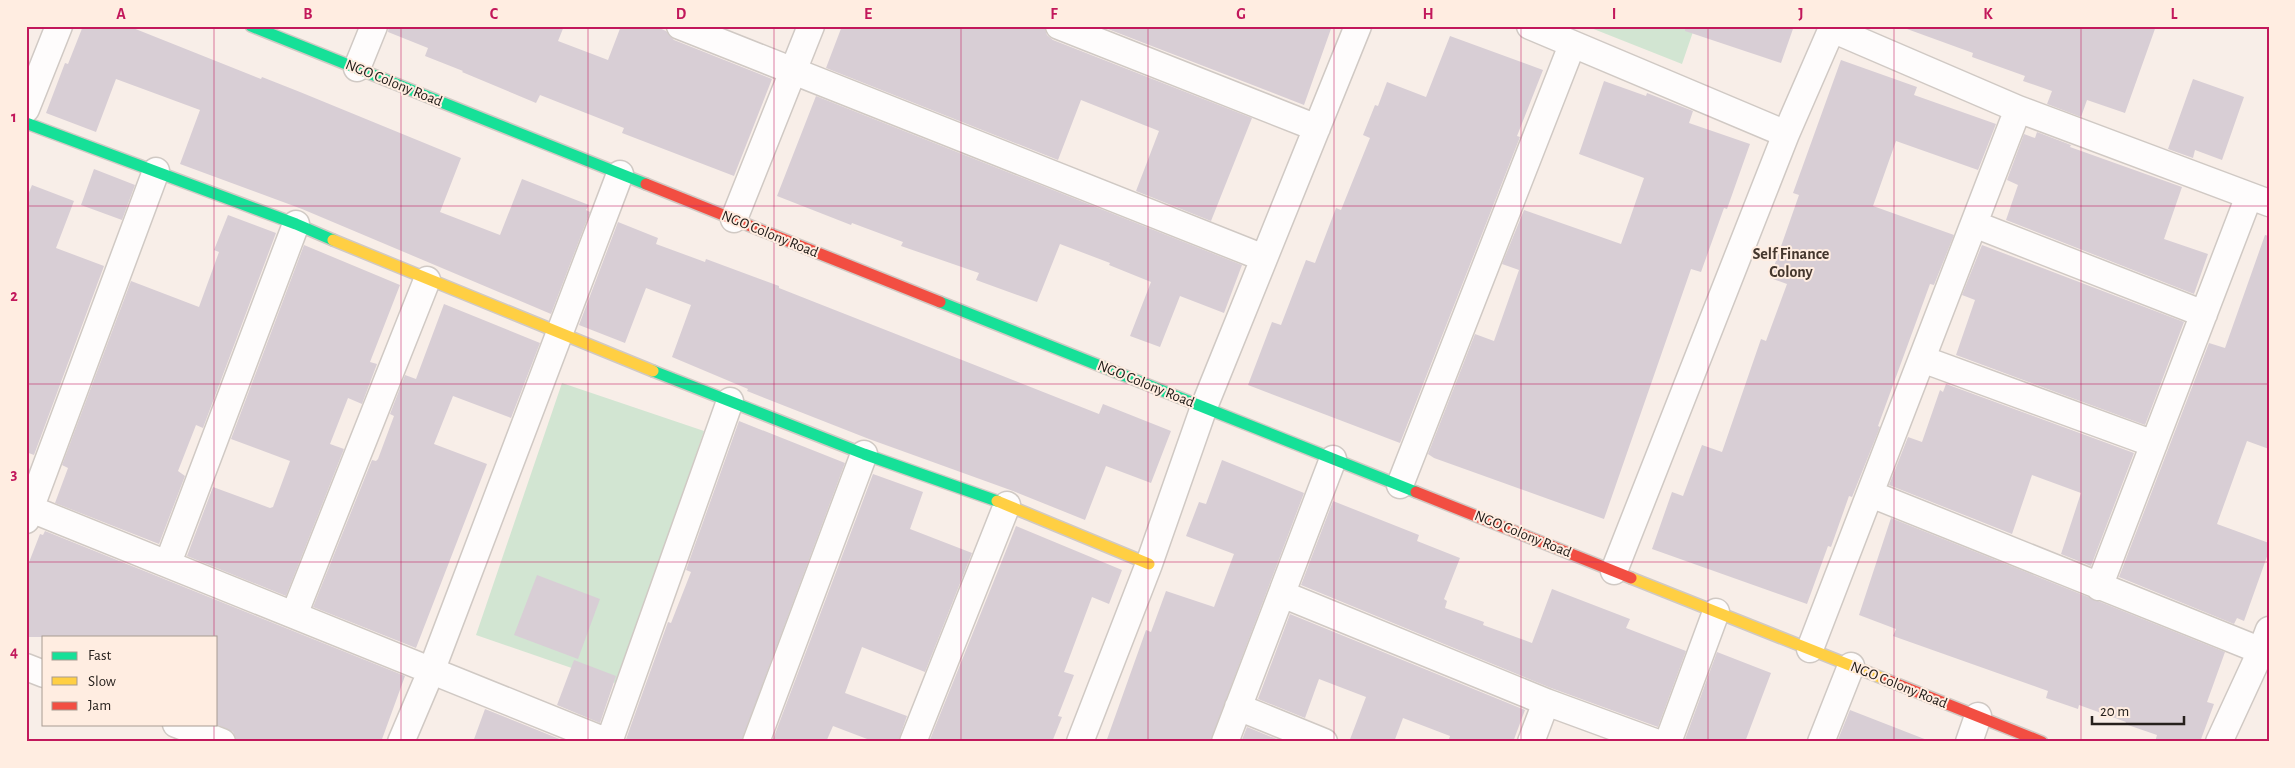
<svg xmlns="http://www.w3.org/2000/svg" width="2295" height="768" viewBox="0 0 2295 768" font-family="'Alegreya Sans',sans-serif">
  <rect width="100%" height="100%" fill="#f8eee8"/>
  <path fill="#d2e5d2" d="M 1586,26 L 1695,26 L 1682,64 Z
    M 562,383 L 704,431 L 618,684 L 476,635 Z"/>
  <path fill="#d8ced5" d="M 83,26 L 128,26 L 261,79 L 262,77 L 300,92 L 461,158 L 440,212 L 500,235 L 522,179 L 589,205 L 586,210 L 590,212 L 551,314 L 302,209 L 180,164 L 200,110 L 116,79 L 96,132 L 46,113 L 65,63 L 68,64 Z
    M 389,26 L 564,26 L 558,41 L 608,60 L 621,26 L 655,26 L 666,31 L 674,40 L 772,79 L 734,176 L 622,133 L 624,128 L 540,95 L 536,103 L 462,72 L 463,71 L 425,56 L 428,48 L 388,32 Z
    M 842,26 L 1044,26 L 1047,35 L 1053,40 L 1252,118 L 1211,221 L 1136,191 L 1159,131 L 1081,100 L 1058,160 L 826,68 Z
    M 1100,26 L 1332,26 L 1304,105 Z
    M 1685,26 L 1794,26 L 1781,63 L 1685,31 Z
    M 1907,26 L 2156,26 L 2125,113 L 2087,100 L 2081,117 L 2047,104 L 2052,91 L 2023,81 L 2025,76 L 1972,57 L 1973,53 L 1907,29 Z
    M 1450,36 L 1543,70 L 1517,136 L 1520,137 L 1400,443 L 1248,385 L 1272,322 L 1281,325 L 1306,260 L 1315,263 L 1336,208 L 1341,210 L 1370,138 L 1363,135 L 1375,105 L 1378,106 L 1387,82 L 1426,97 Z
    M 1841,60 L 1917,87 L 1914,95 L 1996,124 L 1978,170 L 1896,141 L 1873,206 L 1954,235 L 1934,285 L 1930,284 L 1878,426 L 1880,427 L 1852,497 L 1849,496 L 1831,547 L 1828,546 L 1807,604 L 1652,549 L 1672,492 L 1683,496 L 1702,445 L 1722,452 L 1761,339 L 1766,341 L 1787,284 L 1770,278 L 1799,195 L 1793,193 Z
    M 2193,79 L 2244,97 L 2222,160 L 2195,150 L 2193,158 L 2168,149 Z
    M 1604,81 L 1646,96 L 1647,93 L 1693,111 L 1689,123 L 1750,144 L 1727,209 L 1724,208 L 1701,272 L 1691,269 L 1604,519 L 1434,458 L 1428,454 L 1475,334 L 1494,341 L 1519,270 L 1502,264 L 1524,210 L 1621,244 L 1644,178 L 1579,154 Z
    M 816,96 L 1242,265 L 1224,313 L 1180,296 L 1160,347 L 1130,336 L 1151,282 L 1109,265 L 1110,263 L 1060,244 L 1037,302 L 976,280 L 979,273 L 901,246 L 903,242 L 852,223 L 851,225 L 777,196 Z
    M 2037,132 L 2071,145 L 2070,147 L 2182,187 L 2164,239 L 2208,254 L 2194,294 L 2006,220 L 2018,185 L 2007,180 L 2024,134 L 2035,138 Z
    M 94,169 L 135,185 L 122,220 L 81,205 Z
    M 32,185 L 74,201 L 56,248 L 104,266 L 34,455 L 26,452 L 26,200 Z
    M 228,215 L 276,233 L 203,428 L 196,425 L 178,471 L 185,476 L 159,544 L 55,503 L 68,468 L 62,465 L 131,281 L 199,307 L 219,252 L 214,250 Z
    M 618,222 L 658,238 L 656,244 L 705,262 L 706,259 L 779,286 L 779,288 L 817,303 L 1099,414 L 1103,404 L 1171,431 L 1151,483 L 1106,466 L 1085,520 L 1013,491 L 869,439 L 747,391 L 748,389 L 672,357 L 691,305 L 646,288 L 625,343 L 579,325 Z
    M 2265,235 L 2269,236 L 2269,449 L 2247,441 L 2217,524 L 2269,543 L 2269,551 L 2244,621 L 2237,618 L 2234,624 L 2119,577 L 2209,343 L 2225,348 Z
    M 304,245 L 400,285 L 370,362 L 377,364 L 362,404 L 348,398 L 330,444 L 344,449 L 286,596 L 187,556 L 213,487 L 270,508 L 273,507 L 290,461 L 231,439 Z
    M 1982,245 L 2184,322 L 2145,425 L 1956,355 L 1975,300 L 1962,295 Z
    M 444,304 L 540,343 L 511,418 L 453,396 L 434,444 L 487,464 L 416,648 L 313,607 L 372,460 L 376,461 L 378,459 L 394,416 L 390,414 L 405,375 L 416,379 Z
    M 1946,384 L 2134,453 L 2091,566 L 2061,554 L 2081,493 L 2032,475 L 2012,534 L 1889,485 L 1908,437 L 1922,442 L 1940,390 L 1943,392 Z
    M 739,421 L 845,463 L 741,742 L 625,742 L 668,622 L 671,623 L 691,572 L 686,570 Z
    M 1222,460 L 1304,493 L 1210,742 L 1106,742 L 1146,630 L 1151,632 L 1166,591 L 1214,607 L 1234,554 L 1186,536 L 1199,502 L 1206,504 Z
    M 873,474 L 923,492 L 910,529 L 972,553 L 925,672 L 862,647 L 845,693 L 907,716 L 898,742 L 875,742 L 833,726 L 826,742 L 772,742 Z
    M 1333,501 L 1419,535 L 1417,541 L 1460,558 L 1444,599 L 1447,601 L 1445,608 L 1484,622 L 1483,625 L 1532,643 L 1552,589 L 1630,619 L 1626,628 L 1686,651 L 1658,727 L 1551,688 L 1301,585 Z
    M 1891,518 L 2225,652 L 2207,702 L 2214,704 L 2200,742 L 2155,742 L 2157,735 L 2125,724 L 2126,722 L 2079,705 L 2078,709 L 2046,698 L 2048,691 L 1893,636 L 1896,629 L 1859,615 Z
    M 1016,526 L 1122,570 L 1109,604 L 1092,597 L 1064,672 L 1074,675 L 1058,716 L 1062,717 L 1052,742 L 929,742 Z
    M 45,531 L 405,676 L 381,742 L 237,742 L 233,732 L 216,724 L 216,637 L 26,637 L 26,570 L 40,534 L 43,535 Z
    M 537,575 L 600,599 L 578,659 L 514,635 Z
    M 1290,614 L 1525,710 L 1513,742 L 1448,742 L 1450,736 L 1403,718 L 1394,742 L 1349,742 L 1366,697 L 1319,679 L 1305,718 L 1258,699 Z
    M 1717,652 L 1771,673 L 1745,742 L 1684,742 Z
    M 574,660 L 616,676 L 600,723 L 557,705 Z
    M 485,709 L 567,742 L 473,742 Z
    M 1850,710 L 1927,740 L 1926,742 L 1837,742 Z
    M 1247,727 L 1284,742 L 1241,742 Z"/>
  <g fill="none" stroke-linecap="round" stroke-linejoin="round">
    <g stroke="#d0c9c4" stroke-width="29">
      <path id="street" d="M 680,26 L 1264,258
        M 1059,26 L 1317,128
        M 1530,26 L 1786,134
        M 1832,29 L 2018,109 L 2269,203
        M 357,68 L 374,26
        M 26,109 L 59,26
        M 734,219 L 811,26
        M 1974,224 L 2204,314
        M 1922,359 L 2154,444
        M 1400,485 L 1572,45
        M 1871,494 L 2269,654
        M 26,507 L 608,742
        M 26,520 L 156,171
        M 168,563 L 296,224
        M 1614,571 L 1786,134 L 1833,26
        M 2099,587 L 2249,196
        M 1282,594 L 1546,702
        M 294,615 L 427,280
        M 1810,649 L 2018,109
        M 26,667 L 44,674
        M 1238,707 L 1324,742
        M 176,724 L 222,742
        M 401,742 L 432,669 L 620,174
        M 609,742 L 730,401
        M 756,742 L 864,454
        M 913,742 L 1007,505
        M 1080,742 L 1149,564 L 1204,407 L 1358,26
        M 1225,742 L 1333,459
        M 1531,742 L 1546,702 L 1655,742
        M 1668,742 L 1716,612
        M 1821,742 L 1851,666
        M 1969,742 L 1978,716
        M 2219,742 L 2261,651 L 2269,630"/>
    </g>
    <g stroke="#d0c9c4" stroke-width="14">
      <path id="fast" d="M 251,26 L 646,184
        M 26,123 L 296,224 L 333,240
        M 940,302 L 1416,492
        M 653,371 L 864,454 L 997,501"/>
    </g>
    <g stroke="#d0c9c4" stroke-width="14">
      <path id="slow" d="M 333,240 L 653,371
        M 997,501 L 1149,564
        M 1631,578 L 1887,680"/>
    </g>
    <g stroke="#d0c9c4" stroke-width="14">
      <path id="jam" d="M 646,184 L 940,302
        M 1416,492 L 1631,578
        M 1887,680 L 2042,742"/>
    </g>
    <use href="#street" stroke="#fefcfc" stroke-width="26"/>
    <use href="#fast" stroke="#16e098" stroke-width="11"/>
    <use href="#slow" stroke="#ffcf43" stroke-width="11"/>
    <use href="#jam" stroke="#f24e42" stroke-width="11"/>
  </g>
  <path fill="none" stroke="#c2185b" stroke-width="1" stroke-opacity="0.55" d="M 214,26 L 214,637M 401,26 L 401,742M 588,26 L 588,742M 774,26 L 774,742M 961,26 L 961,742M 1148,26 L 1148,742M 1334,26 L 1334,742M 1521,26 L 1521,742M 1708,26 L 1708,742M 1894,26 L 1894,742M 2081,26 L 2081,742M 26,206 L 2269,206M 26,384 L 2269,384M 26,562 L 2269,562M 214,724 L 214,742"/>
  <g text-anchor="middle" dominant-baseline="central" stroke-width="4" stroke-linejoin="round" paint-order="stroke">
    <g font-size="15" fill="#26201c" stroke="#ffede1">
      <text transform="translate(394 83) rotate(22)">NGO Colony Road</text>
      <text transform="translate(770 234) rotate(22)">NGO Colony Road</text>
      <text transform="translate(1146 384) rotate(22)">NGO Colony Road</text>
      <text transform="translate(1523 534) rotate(22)">NGO Colony Road</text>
      <text transform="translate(1899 685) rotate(22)">NGO Colony Road</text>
    </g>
    <g font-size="16" font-weight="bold" fill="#45372e" stroke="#ffede1">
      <text x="1791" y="254">Self Finance<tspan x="1791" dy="18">Colony</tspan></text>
    </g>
  </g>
  <rect width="2295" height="768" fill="none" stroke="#ffede1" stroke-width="55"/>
  <rect x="42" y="636" width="175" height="90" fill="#ffede1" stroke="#a89b92"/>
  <rect x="52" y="652" width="25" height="8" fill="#16e098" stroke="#a89b92"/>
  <text x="88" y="660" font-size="15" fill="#26201c">Fast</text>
  <rect x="52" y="677" width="25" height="8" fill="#ffcf43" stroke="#a89b92"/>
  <text x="88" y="686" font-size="15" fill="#26201c">Slow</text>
  <rect x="52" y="702" width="25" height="8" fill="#f24e42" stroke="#a89b92"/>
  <text x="88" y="710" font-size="15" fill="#26201c">Jam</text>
  <path d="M2092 716v8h92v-8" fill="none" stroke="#26201c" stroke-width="2.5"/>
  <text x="2100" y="716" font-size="15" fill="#26201c" stroke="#ffede1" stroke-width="4" paint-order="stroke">20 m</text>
  <rect x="28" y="28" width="2240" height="712" fill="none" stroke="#c2185b" stroke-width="2"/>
  <g font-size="16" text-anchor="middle" font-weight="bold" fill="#c2185b">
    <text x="121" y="19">A</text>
    <text x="308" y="19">B</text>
    <text x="494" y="19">C</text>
    <text x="681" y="19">D</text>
    <text x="868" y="19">E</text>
    <text x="1054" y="19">F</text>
    <text x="1241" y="19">G</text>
    <text x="1428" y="19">H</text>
    <text x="1614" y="19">I</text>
    <text x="1801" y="19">J</text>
    <text x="1988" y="19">K</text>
    <text x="2174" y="19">L</text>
    <text x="14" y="122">1</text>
    <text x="14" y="301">2</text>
    <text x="14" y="479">3</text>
    <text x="14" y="657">4</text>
  </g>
</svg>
